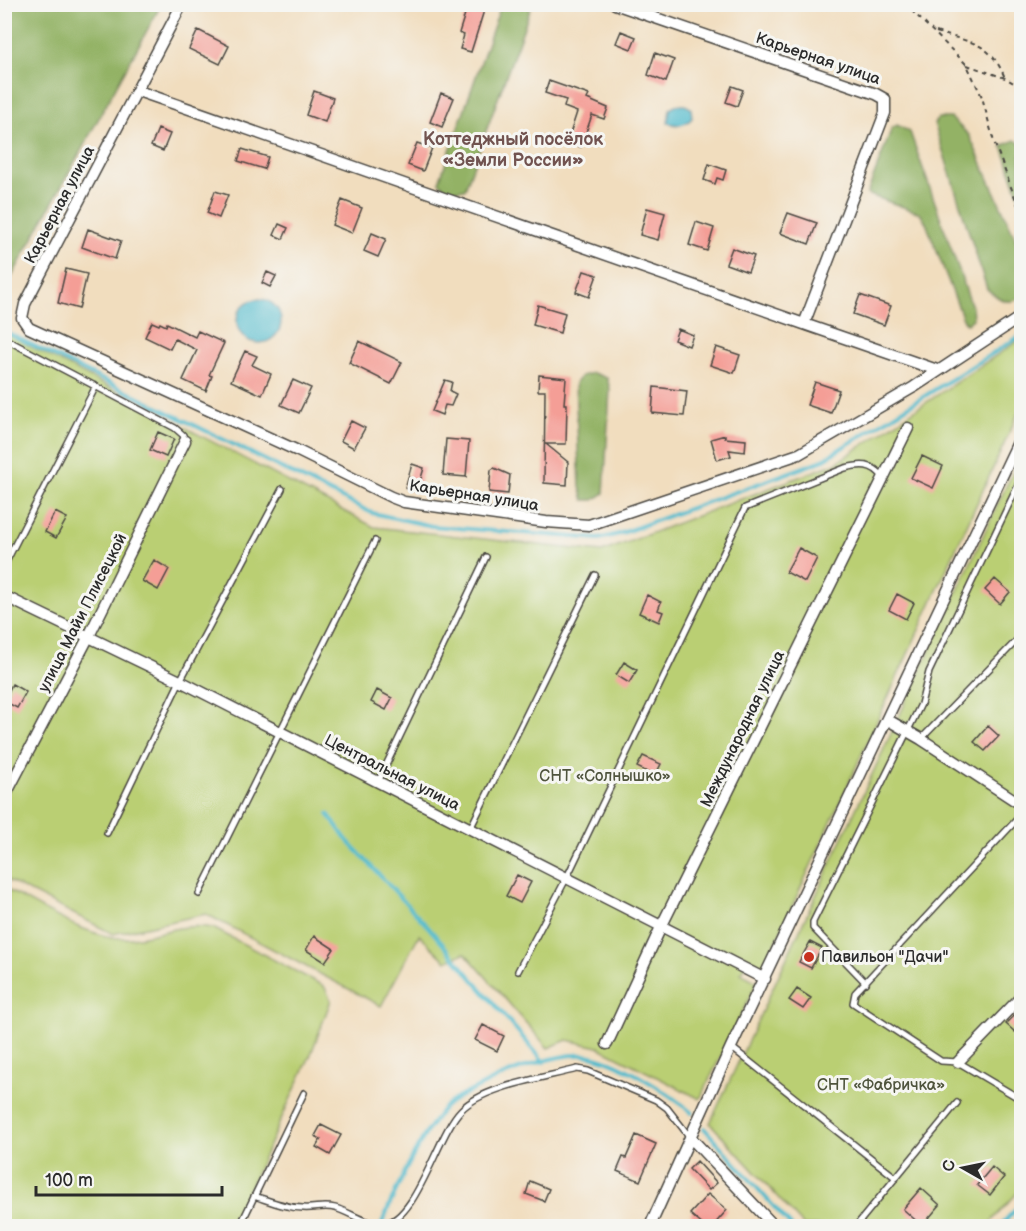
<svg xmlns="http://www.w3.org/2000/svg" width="1026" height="1231" viewBox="0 0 1026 1231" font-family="'Balsamiq Sans',sans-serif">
  <rect width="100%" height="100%" fill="#f6f6f2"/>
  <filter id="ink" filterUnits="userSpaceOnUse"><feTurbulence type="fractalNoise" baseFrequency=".0167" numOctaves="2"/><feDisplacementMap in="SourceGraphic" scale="12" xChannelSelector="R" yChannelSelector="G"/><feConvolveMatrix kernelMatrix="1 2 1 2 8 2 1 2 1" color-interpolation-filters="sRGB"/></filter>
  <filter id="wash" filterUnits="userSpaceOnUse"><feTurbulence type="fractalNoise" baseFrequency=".008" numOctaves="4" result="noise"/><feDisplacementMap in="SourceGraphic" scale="24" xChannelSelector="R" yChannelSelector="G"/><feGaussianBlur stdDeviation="1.35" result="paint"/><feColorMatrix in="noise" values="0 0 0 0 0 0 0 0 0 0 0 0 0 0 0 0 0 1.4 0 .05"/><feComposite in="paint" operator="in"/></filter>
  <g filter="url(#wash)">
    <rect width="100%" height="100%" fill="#f1ddbe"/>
    <path fill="#bacf73" stroke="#727d4f" stroke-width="1.5" d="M 4,332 L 374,527 L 602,552 L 836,463 L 1021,339 L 1021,407 L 763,970 L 747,961 L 741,973 L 757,982 L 700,1099 L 598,1047 L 567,1040 L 548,1048 L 465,953 L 446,961 L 419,935 L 381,1006 L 206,914 L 113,934 L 5,879 Z
      M 1021,454 L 1021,1189 L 987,1226 L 804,1226 L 710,1123 Z
      M 4,888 C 39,906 92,942 131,938 C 161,935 182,922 213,928 L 324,986 L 331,1000 L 311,1054 L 232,1226 L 5,1226 Z"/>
    <path fill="#93b265" stroke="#5f6e48" stroke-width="1.5" d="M 5,4 L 161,5 L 5,289 L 4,5 Z
      M 501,5 L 532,5 L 465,189 L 449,191 L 439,182 Z
      M 939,118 L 951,118 L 969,135 L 1021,251 L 1021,297 C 1007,307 998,298 987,289 L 934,123 Z
      M 897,125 L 910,132 L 972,307 L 973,319 L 967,324 L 963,319 L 926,223 L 920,213 L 867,194 L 892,128 Z
      M 1015,140 L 1021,144 L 1021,203 L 1002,146 Z
      M 593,373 L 607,378 L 610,389 L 604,493 L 594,500 L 584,500 L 580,487 L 575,383 L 581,376 Z"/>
    <path fill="#4fbacc" stroke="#3d727c" stroke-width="1.5" d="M 677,105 L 685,105 L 691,108 L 692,118 C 685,126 679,126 668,123 L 670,109 Z
      M237 321a22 22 0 1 1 44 0a22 22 0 1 1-44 0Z"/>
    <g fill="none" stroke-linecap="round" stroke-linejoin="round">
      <path stroke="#4fbacc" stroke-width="4" d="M 4,331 L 372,513 L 432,526 L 599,539 L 619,534 L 821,461 L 1022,335
        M 328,814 L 346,839 L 429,928 L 544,1062
        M 704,1128 L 791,1226
        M 382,1223 C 396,1189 417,1143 439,1114 C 450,1098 473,1091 489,1082 C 511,1071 560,1052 585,1055 C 616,1058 669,1093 692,1113
        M 1000,1226 L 1022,1203"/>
    </g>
    <g id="blocks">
      <path fill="#f49e96" d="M 468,4 L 486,4 L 471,52 L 460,49 L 464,35 L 459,33 Z
        M 198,30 L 229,46 L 220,64 L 189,49 Z
        M 621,31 L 636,37 L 631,49 L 616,43 Z
        M 655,53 L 674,60 L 666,82 L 648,75 Z
        M 549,81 L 589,95 L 587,99 L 608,108 L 604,119 L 592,115 L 581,147 L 567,143 L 577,112 L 564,107 L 566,100 L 545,93 Z
        M 732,86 L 743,90 L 737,106 L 726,102 Z
        M 314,91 L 333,98 L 325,122 L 306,115 Z
        M 441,93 L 454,98 L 442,127 L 430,122 Z
        M 158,129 L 170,134 L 163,151 L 151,146 Z
        M 417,143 L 432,148 L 423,171 L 408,165 Z
        M 242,149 L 268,157 L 264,169 L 238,161 Z
        M 709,164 L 726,170 L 723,180 L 717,178 L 715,184 L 704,180 Z
        M 215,191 L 228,195 L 219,218 L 207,213 Z
        M 342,200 L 362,208 L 352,233 L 332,225 Z
        M 647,208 L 665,213 L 658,240 L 640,235 Z
        M 788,213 L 817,223 L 809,244 L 780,233 Z
        M 696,222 L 714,228 L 707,251 L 689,245 Z
        M 279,224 L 288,228 L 283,239 L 274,235 Z
        M 88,229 L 121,241 L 115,259 L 82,247 Z
        M 372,233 L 386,239 L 378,257 L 364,251 Z
        M 732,248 L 754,256 L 748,272 L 726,264 Z
        M 66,269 L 87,274 L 79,309 L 58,303 Z
        M 584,271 L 597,275 L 589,297 L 576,292 Z
        M 267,272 L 276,276 L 270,287 L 262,283 Z
        M 860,295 L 891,306 L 884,325 L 853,314 Z
        M 538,305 L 565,313 L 560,333 L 533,325 Z
        M 152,322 L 159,325 L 160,323 L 166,326 L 167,323 L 195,337 L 198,331 L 224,343 L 209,375 L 212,376 L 206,391 L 183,380 L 197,350 L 175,339 L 170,349 L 145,337 Z
        M 678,329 L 693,335 L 689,346 L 674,340 Z
        M 359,341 L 402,362 L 391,384 L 349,363 Z
        M 716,347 L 740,355 L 734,373 L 710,365 Z
        M 245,351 L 257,356 L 252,365 L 271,374 L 262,395 L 231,381 Z
        M 539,375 L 566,378 L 564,404 L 567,404 L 566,444 L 546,444 L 568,462 L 567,485 L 544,483 L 545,391 L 538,391 Z
        M 293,380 L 311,388 L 299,413 L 281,405 Z
        M 445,380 L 452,382 L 450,391 L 456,394 L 451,406 L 445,405 L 442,415 L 432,411 Z
        M 815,382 L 839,390 L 831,413 L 807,405 Z
        M 654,387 L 687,391 L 684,416 L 652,413 Z
        M 351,421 L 365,428 L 354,448 L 341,441 Z
        M 158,432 L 174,439 L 166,457 L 150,450 Z
        M 725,435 L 725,438 L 746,440 L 745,452 L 729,450 L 731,456 L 717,460 L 711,439 Z
        M 446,439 L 469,441 L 466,477 L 443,475 Z
        M 922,456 L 943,466 L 933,488 L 911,478 Z
        M 412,464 L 424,468 L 417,492 L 405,488 Z
        M 494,468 L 510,475 L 508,494 L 489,492 L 491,470 Z
        M 55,512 L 67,518 L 56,538 L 45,532 Z
        M 799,548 L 817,558 L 805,582 L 786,572 Z
        M 154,560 L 169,569 L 158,590 L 142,581 Z
        M 995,579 L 1010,592 L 1000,604 L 985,590 Z
        M 897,594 L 914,603 L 906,619 L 889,610 Z
        M 647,595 L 661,602 L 658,610 L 663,612 L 659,622 L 639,613 Z
        M 624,662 L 637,670 L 629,683 L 616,675 Z
        M 12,684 L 26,692 L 17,708 L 4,701 Z
        M 377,690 L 392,698 L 386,710 L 371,702 Z
        M 988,726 L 999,736 L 985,751 L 974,742 Z
        M 643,756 L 661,764 L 655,776 L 637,767 Z
        M 517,875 L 531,882 L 520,903 L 506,896 Z
        M 314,936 L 334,949 L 325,962 L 306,950 Z
        M 810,942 L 822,948 L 811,968 L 799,962 Z
        M 797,989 L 811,998 L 803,1009 L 789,1000 Z
        M 1022,1008 L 1022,1025 L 1015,1032 L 1006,1024 Z
        M 483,1025 L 504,1036 L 497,1051 L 475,1040 Z
        M 321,1125 L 341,1135 L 330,1155 L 316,1147 L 321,1139 L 315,1136 Z
        M 636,1135 L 656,1144 L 640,1181 L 617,1171 L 623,1157 L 626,1158 Z
        M 697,1161 L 717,1183 L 709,1190 L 689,1169 Z
        M 992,1167 L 1004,1177 L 990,1195 L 977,1185 Z
        M 530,1181 L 549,1189 L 544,1201 L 526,1194 Z
        M 921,1188 L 940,1205 L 922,1226 L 903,1209 Z
        M 708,1194 L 727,1210 L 712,1227 L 705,1227 L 690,1214 Z"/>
    </g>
  </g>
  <g filter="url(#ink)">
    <use href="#blocks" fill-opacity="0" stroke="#494641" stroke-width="1.5"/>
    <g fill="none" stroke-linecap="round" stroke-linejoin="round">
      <g stroke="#494641" stroke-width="8">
        <path id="lane" d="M 4,342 L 9,341 L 175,428 L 183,435 L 185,441
          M 4,566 L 96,386
          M 921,739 L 1022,635
          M 378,782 L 486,557
          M 1022,814 L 855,993 L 853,1003 L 941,1061 L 958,1062 L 1022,1100
          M 470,829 L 595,575
          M 107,833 L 180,681 L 282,489
          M 199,894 L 375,541
          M 518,971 L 567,877 L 745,508 L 845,468 C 861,464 872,463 883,477
          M 866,983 L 813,928 L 813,922 L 921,704 L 929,672 L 1022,477
          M 731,1047 L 896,1178
          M 254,1196 C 270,1201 286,1208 303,1208 C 314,1209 324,1205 335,1208 C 350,1212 366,1225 382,1224 C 417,1222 437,1134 461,1110 C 484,1086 544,1078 577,1069 L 588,1071 L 656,1100 L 667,1108 L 689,1136
          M 240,1226 L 304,1093
          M 856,1226 L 957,1103"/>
      </g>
      <g stroke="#494641" stroke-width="13">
        <path id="street" d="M 182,4 L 25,304 L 22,318 L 29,328 L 298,451 L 391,497 L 404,502 L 546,522 L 589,525 L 799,454 L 914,387 L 1022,316
          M 615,4 L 876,94 L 885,99 L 885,113 L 804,324 L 937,370
          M 138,91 L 804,324
          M 4,596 L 180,681 L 765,979
          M 888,720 L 921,739 L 1022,805
          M 4,798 L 89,636 L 185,441
          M 607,1044 L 661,927 L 908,428
          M 958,1062 L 1022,996
          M 690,1137 L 774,1226
          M 650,1226 L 731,1047 L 1022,434"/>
      </g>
      <path stroke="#494641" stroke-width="2" stroke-dasharray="4.5 4.5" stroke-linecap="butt" d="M 905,4 L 967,65 L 982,97 L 994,142 L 1022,216
        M 936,32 C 971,43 990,41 1005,78
        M 967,65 L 1005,78 L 1022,88"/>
      <use href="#lane" stroke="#fff" stroke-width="5"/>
      <use href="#street" stroke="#fff" stroke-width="10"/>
    </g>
  </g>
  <circle fill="#c8321e" stroke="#f6f6f2" stroke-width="2" cx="809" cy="957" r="6"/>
  <g text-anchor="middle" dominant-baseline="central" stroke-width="6" stroke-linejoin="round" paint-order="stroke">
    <g font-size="16" fill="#2b2b2b" stroke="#f6f6f2">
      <text transform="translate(818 59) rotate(19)">Карьерная улица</text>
      <text transform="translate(60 205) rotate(-62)">Карьерная улица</text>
      <text transform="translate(474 496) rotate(9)">Карьерная улица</text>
      <text transform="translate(83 613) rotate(-63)">улица Майи Плисецкой</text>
      <text transform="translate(743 729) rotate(-64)">Международная улица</text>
      <text transform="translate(392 773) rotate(27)">Центральная улица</text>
    </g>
    <g font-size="16" fill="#4f543d" stroke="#f6f6f2">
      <text x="605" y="776">СНТ «Солнышко»</text>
      <text x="881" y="1085">СНТ «Фабричка»</text>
    </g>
    <g font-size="16" fill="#2b2b2b" stroke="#f6f6f2" text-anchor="start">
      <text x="821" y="957">Павильон "Дачи"</text>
    </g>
    <g font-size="18" font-weight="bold" fill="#715350" stroke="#f6f6f2">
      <text x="513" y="139">Коттеджный посёлок<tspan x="513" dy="21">«Земли России»</tspan></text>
    </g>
  </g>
  <rect width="1026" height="1231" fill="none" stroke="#f6f6f2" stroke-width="24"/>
  <g transform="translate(963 1168) rotate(279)" stroke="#f6f6f2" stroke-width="4.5" paint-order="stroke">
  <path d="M0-4.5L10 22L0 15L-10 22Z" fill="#2b2b2b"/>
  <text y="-9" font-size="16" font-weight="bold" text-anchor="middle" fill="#2b2b2b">С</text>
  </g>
  <path d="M36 1186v9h186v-9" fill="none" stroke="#2b2b2b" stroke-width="3"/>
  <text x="45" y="1186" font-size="18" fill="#2b2b2b" stroke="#f6f6f2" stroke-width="4.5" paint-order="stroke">100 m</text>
</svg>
